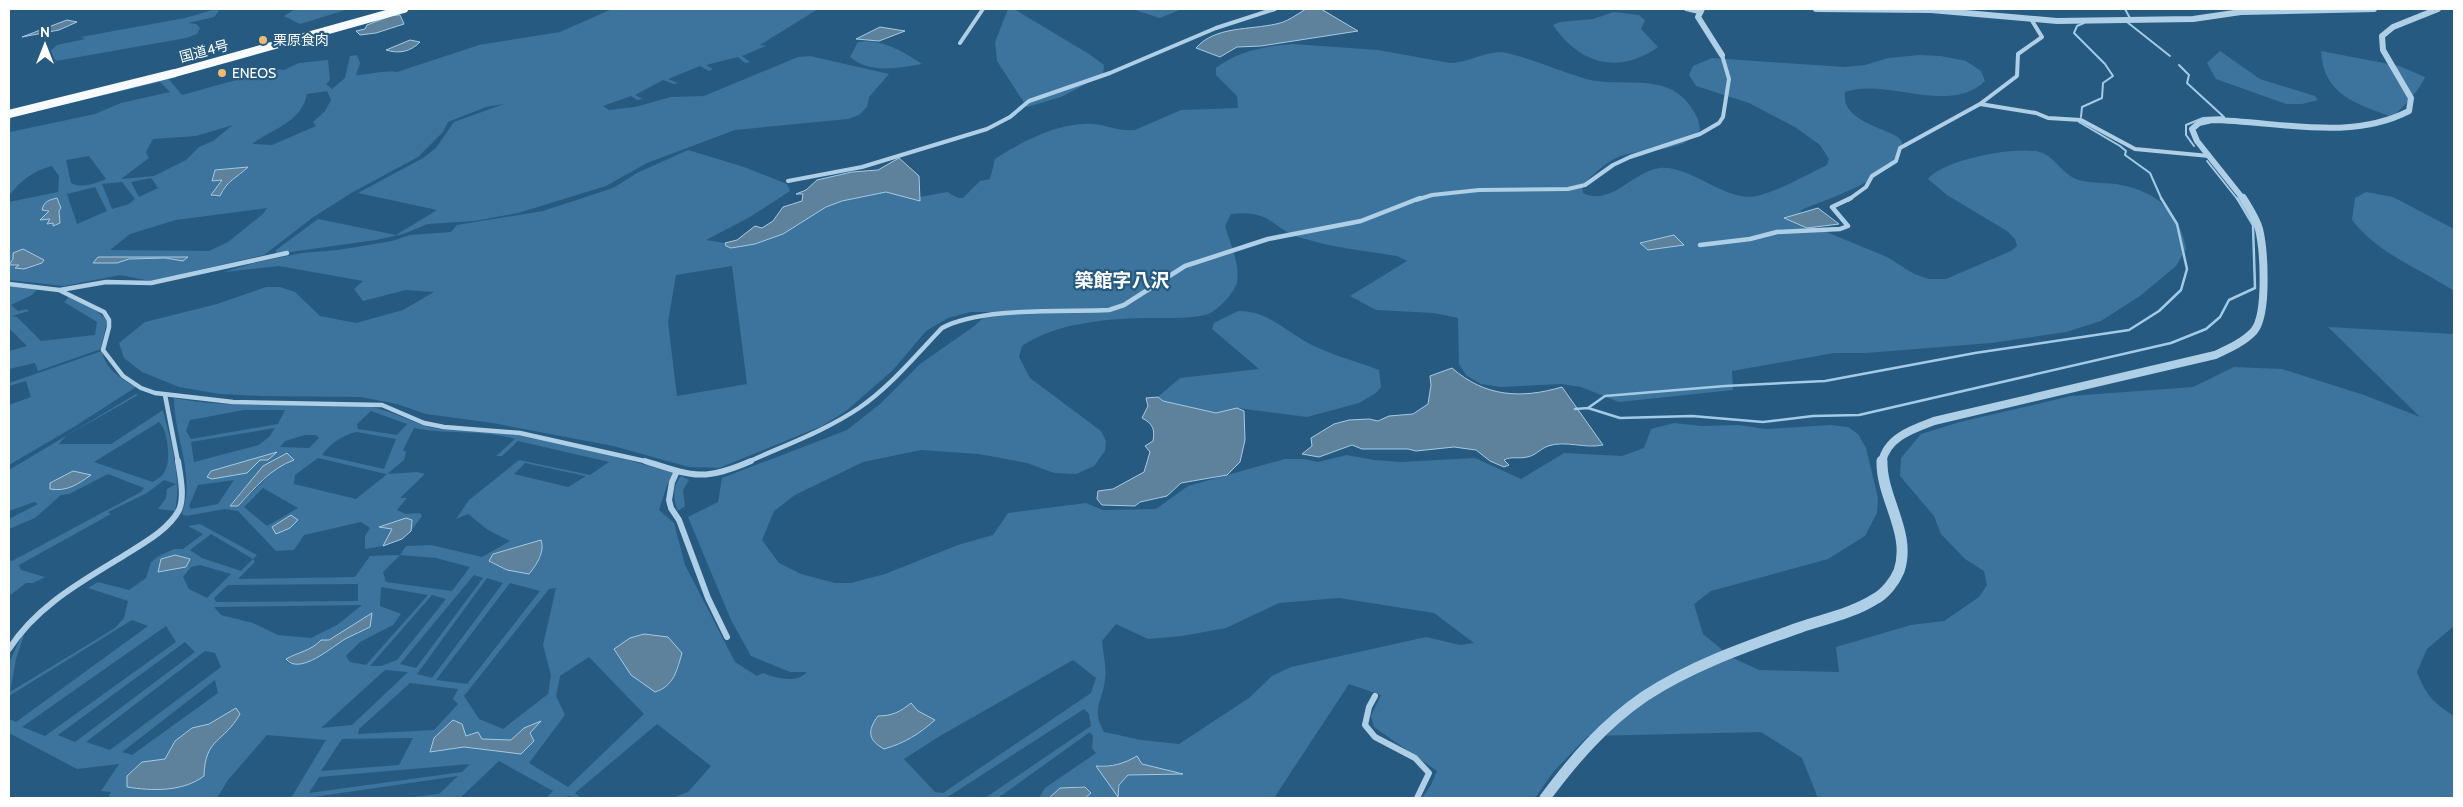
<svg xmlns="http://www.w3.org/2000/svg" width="2463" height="807" viewBox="0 0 2463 807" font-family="Cabin,'Noto Sans JP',sans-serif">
  <rect width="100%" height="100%" fill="#275a80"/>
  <path fill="#3c749d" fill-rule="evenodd" d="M 216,9 L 219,11 L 214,17 L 188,23 L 196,24 L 200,28 L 197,34 L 186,38 L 56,61 L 49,52 L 57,45 L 85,39 L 81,37 L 185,18 Z
    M 295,9 L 349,9 L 300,24 L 284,16 Z
    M 612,9 L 818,9 L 760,45 L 766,46 L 742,56 L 750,62 L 745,63 L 738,57 L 706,65 L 713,69 L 709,71 L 700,66 L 668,79 L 678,83 L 674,84 L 663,80 L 635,95 L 643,99 L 637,100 L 631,96 L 603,106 L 609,110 L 635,107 L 671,97 L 704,96 L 798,57 L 810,56 L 889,74 L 869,97 L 867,107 L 859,115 L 848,119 L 735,130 L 647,163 L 606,186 L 518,213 L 474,221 L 428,224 L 403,234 L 376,240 L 276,254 L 276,250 L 318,219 L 396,235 L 437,210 L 358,193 L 423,158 L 436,148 L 454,122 L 504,104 L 486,107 L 448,122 L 443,132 L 418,157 L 353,192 L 312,218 L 264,255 L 151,281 L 120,275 L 64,286 L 9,280 L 9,202 L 58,192 L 59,176 L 52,166 C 33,171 21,180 9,196 L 9,115 L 167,77 L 182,95 L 276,69 L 284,70 L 299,63 L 328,60 L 330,80 L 326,84 L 332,89 L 345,78 L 350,56 L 357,55 L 360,63 L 356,75 C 370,75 383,70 397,72 L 479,45 L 560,32 ZM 160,82 L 170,92 L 121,103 L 95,114 L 10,132 L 11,117 ZM 327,91 L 331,100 L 325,111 L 313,122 L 316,126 L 272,145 L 252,144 C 272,129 302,122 307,94 ZM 233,125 L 213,141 L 199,147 L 186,160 L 154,176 L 121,179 L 149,158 L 146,152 L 153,139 L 196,136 ZM 89,156 L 106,179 C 96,183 82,189 71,183 L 66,160 ZM 248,167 L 240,175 L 231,178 L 220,196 L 215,197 L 212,195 L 222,179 L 212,180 L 215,170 ZM 151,178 L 158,188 L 139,197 L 131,182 ZM 122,182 L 135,199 L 129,204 L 112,209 L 102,184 ZM 95,187 L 107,211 L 77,224 L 67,194 ZM 57,199 L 61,208 L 59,211 L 60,223 L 54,226 L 54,223 L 48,223 L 51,218 L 41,219 L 50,211 L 42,210 C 43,201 49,200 57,199 ZM 267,208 L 263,214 L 228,242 L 209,251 L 110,250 L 130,234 L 176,220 ZM 98,257 L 187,257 L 183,261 L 165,258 L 129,259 L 117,263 L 94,263 Z
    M 1008,9 L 1014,9 L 1089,54 L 1104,65 L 1103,75 L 1061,97 L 1027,107 L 997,61 L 995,42 Z
    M 1132,9 L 1182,9 L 1160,18 Z
    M 1614,12 L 1639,15 L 1645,20 L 1641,29 L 1658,47 C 1619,75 1579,64 1553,25 L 1560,22 L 1593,19 Z
    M 858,42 C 881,38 904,52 922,64 C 899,68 870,74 850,57 Z
    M 1293,44 L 1378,50 L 1450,63 C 1468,63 1483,52 1502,52 C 1531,58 1558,71 1586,79 C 1620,88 1664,72 1688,103 C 1695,113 1699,118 1700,130 C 1679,157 1642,145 1614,159 C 1603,165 1591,176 1582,186 L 1583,193 C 1611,207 1633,171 1660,168 C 1691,165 1726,203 1757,196 C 1777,192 1808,174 1827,165 L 1829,159 L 1820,145 L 1795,127 L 1749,103 L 1696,86 L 1689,75 L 1693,66 L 1712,58 L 1844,67 L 1865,65 L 1888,58 L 1919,55 L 1941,56 L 1966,61 L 1981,71 L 1985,81 C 1949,116 1887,77 1845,92 C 1841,120 1880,126 1898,137 L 1902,142 C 1902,176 1827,199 1801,210 L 1800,215 L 1812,226 L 1887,257 L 1914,274 L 1929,279 L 1946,279 L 2011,251 L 2017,246 L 2015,239 L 2007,231 L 1947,195 L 1928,179 C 1941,160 2021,144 2043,153 C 2057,160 2063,175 2079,180 C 2093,184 2107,182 2121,185 C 2158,192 2180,213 2186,249 L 2176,266 L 2140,296 L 2101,321 L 2066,332 L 1991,343 L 1866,353 L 1834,353 L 1732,371 L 1733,390 L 1619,402 L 1581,387 L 1562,384 L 1501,387 L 1481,384 L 1466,375 L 1459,364 L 1458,318 L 1434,313 L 1376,310 L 1350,296 L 1407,261 L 1397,256 C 1366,251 1335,248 1305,239 C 1271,230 1274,209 1231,214 L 1225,226 C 1230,243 1240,264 1237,282 C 1235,292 1220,308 1210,313 C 1199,319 1163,318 1150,318 C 1111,318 1054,323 1022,346 L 1019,357 L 1030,378 L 1101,431 L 1106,441 L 1105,451 L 1094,466 L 1076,474 L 1054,473 L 1027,463 L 979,454 L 921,450 L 863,462 L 795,495 L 774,511 L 762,540 L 779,563 L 801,574 L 835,583 L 851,583 L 885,574 L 958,545 L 993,535 L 1008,513 L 1086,503 L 1103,510 L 1156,509 L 1188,486 L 1285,459 L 1304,459 L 1318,462 L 1347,455 L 1374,460 L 1401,462 L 1475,458 L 1521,479 L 1564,453 L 1622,456 L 1644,448 L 1651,429 L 1674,423 L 1702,426 L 1738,425 L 1766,429 L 1831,425 L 1848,427 L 1858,434 L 1866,448 L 1878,498 L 1877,513 L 1865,536 L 1828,559 L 1711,591 L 1694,604 L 1703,634 L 1731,657 L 1759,670 L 1839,672 L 1836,647 L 1911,625 L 1944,621 L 1979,597 L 1987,585 L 1984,571 L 1965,559 L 1941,534 L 1934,516 L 1900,476 L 1901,458 L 1921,434 L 1960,422 L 2071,396 L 2193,387 L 2234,367 L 2282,369 L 2364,395 L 2420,417 L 2328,327 L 2454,334 L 2454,626 L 2427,649 L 2417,672 C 2426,696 2434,703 2454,716 L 2454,798 L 1818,798 L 1802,758 L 1761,732 L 1588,736 L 1554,771 L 1535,798 L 1422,798 L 1431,785 L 1437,771 L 1374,727 L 1371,716 L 1381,695 L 1349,684 L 1274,798 L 1085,798 L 1091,793 L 1085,786 L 1060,788 L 1049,798 L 1039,798 L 1045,788 L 1096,753 L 1092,748 L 1093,736 L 1090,732 L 998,798 L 985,798 L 1091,726 L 1089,714 L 1084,709 L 946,798 L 672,798 L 688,792 L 711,766 L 657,724 L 575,793 L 581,798 L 568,796 L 566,798 L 546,798 L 553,791 L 499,761 L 460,798 L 404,798 L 439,794 L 458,776 L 307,798 L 291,798 L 326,740 L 267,735 L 228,780 L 217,798 L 108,798 L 111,792 L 101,791 L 119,764 L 77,769 L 9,733 L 9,719 L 16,722 L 148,626 L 132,620 L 9,696 L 9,663 L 22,635 L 24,635 L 16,659 L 10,692 L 115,628 L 124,618 L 128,601 L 88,588 L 98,582 L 129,590 L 146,578 L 151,562 L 159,556 L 174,549 L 183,549 L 203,534 L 188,526 L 200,524 L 257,555 L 253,559 L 255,562 L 238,579 L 355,577 L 370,556 L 400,555 L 383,572 L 386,582 L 452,591 L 470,567 L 436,558 L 400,555 L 406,546 L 431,545 L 482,557 L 510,541 L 488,530 L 468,514 L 456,519 L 469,500 L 519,460 L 590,475 L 609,462 L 518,441 L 502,456 L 496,456 L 515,439 C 482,429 447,435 414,428 L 403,450 L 406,452 L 404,460 L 387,474 L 417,472 L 425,474 L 400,498 L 407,498 L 397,510 L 406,514 L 420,513 L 422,516 L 411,531 L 412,520 L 406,518 L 381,526 L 392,529 L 383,546 L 365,549 L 365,536 L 370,528 L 361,522 L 304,535 L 294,550 L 276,551 L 238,511 L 225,509 L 186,516 L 182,514 C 196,473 174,439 174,398 C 237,410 300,402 364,406 C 390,408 413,425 439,429 C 461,432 483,429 504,432 C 561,440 618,457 673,473 L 667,485 L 659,510 L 674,523 L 685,565 L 735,662 L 757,676 L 763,673 C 775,678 797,684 807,672 L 790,672 L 751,656 L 731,620 L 688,517 L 718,502 L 722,478 L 847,430 L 880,404 L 920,364 L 973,327 L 990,312 L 970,312 L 948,318 L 926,331 L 893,370 L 846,411 L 822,426 L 719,468 L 689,467 L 613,446 L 493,423 L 426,414 L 397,404 L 361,397 L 262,396 L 220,394 L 179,387 L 142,372 L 124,358 L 119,343 L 145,322 L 217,304 L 266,287 L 280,287 L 295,292 L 320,316 L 356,323 L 403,310 L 434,292 L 406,290 L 363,301 L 354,289 L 363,281 L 279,266 L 224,272 L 258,262 L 302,253 L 338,250 L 392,241 L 410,235 L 451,232 L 457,225 L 543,211 L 613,188 L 637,173 L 688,150 L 744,167 L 787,184 L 790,191 L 750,217 L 706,240 L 725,243 L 726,246 L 731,248 L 755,244 L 783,234 L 826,207 L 842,201 L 886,192 L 920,200 L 920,197 L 947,192 L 958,198 L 963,198 L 980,181 L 990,179 L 995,159 C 1022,141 1060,122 1093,124 C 1107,125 1120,132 1135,130 L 1181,110 L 1238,108 L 1237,96 L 1216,75 L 1216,68 C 1238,51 1266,46 1293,44 ZM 732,266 L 747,384 L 677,396 L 668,322 L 676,275 ZM 244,410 L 285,410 L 278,424 L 191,439 L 186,431 L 190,420 ZM 371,411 L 407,424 L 397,435 L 358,429 L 357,424 ZM 275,428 L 270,436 L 259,445 L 194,462 L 191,442 ZM 357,432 L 396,439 L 384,469 L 322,455 C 331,443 342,435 357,432 ZM 305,435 L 316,435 L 319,438 L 309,448 L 280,447 L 285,441 ZM 276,452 L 268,460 L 260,460 L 247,473 L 212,479 L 208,476 L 211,471 ZM 286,453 L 294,460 L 281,464 L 239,505 L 230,505 L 263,466 ZM 318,458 L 386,474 L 386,475 L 356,499 L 294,484 L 295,475 ZM 525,463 L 585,476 L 586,476 L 568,487 L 514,474 ZM 234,480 L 218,504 L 191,509 L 189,506 L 198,485 ZM 263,488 L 298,508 L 267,526 L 244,507 ZM 211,534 L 253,559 L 241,571 L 202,558 L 190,550 ZM 541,540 C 545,553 537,564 529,574 L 507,570 L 489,561 L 493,554 ZM 175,555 L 189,559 L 166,571 L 158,572 L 162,559 ZM 200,565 L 231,574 L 207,598 L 189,589 L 183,577 L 191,567 ZM 474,575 L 483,578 L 416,668 L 400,664 ZM 487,578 L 503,583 L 432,678 L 417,674 ZM 510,583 L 540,591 L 467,684 L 436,680 ZM 358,584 L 358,601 L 216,602 L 214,598 L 228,585 ZM 381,587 L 428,595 L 366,665 L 350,662 L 346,656 L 360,642 L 393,625 L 401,614 L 380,606 ZM 556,588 L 543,645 L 551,675 L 548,694 L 503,729 L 479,719 L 464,696 L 549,589 ZM 432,595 L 446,599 L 397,660 L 381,666 L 370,666 ZM 1339,598 L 1434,613 L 1474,643 L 1460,645 L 1426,637 L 1291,667 L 1272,676 L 1249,698 L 1179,744 L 1141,740 L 1104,732 C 1091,709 1102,703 1105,680 C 1107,668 1103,653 1102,641 L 1116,624 L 1148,639 L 1182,636 L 1226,628 L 1279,603 ZM 362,605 L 337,625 L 311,638 L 278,635 L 253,623 L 221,615 L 214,607 ZM 372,613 L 370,627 C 362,631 353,635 345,639 C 327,650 310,668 288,663 L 286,659 C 298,651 311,651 321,640 L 329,640 ZM 166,626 L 176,642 L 45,736 L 22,727 ZM 185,642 L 195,652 L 75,742 L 58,735 ZM 205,651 L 215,653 L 221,667 L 110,750 L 86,742 ZM 589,657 L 644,714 L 568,787 L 529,763 L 565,715 L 556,696 L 560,676 ZM 1073,660 L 1096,678 L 1091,693 L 943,793 L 935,792 L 904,759 L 940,736 ZM 385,670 L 408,672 L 352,725 L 321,728 ZM 215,680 L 218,693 L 132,755 L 122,752 ZM 410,683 L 458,689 L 453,699 L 458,704 L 434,730 L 358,734 L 359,729 ZM 236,708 L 240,714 C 224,744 205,735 204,776 C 184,792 152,791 127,786 L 127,776 L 142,763 L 165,759 L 175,741 L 192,728 L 209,724 ZM 453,720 L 462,724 L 466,736 L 478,732 L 482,739 L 511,740 L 524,728 L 540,722 L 530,733 L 534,741 L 521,754 L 464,747 L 430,752 L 434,738 ZM 413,738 L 399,765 L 321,771 L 342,739 ZM 1137,757 L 1142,764 L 1181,774 L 1128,775 L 1120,785 L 1118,797 L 1097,766 L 1123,764 ZM 470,764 L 462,772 L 309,793 L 319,777 Z
    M 2220,51 L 2260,79 L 2315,96 L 2318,100 L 2302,104 L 2286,104 L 2216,79 L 2207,63 Z
    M 2321,51 L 2399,66 L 2425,77 C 2421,88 2401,110 2392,117 C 2357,104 2323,95 2321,51 Z
    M 2366,192 L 2393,197 L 2454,229 L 2454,291 C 2419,268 2378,254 2352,220 L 2355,198 Z
    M 9,286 L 38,288 L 32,295 L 11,305 L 18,311 L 27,309 L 29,311 L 12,316 L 17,317 L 41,341 L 95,335 L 97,322 L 64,302 L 69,297 L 93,308 L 107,320 L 101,349 L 38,371 L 35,363 L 9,369 L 9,351 L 27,346 L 9,328 Z
    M 1238,311 C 1268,310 1289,334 1314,346 C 1335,356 1358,362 1379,370 L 1381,387 L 1376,393 L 1359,403 L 1307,417 L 1237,408 L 1216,413 L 1163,401 L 1158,397 L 1180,378 L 1259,369 L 1212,329 L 1214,323 Z
    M 102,351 C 105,369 121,379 136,387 L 77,425 L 9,465 L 9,405 L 31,397 L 26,381 L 9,386 L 9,383 Z
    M 136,394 L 138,395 L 66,436 L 59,444 L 111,444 L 163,410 C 171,443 182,478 175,511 L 158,509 L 166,498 L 167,489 L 176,484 L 164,480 L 147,493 L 108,512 L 111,514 L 19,565 L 21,570 L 45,577 L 33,583 L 26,583 L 9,596 L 9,560 L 12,561 L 141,492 L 144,488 L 108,474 L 69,494 L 61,495 L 35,518 L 9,529 L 9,519 L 38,504 L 34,502 L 9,511 L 9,470 ZM 159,422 C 168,429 171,461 165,471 C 163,476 157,479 153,482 L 94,462 Z
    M 681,476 L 689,480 L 683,490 L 685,506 L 678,511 C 673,499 672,487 681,476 Z"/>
  <path fill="#5e829c" stroke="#a3cbe6" d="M 1306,9 L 1321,9 L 1358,31 L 1261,46 L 1237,47 L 1220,57 L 1196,48 C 1215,26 1250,30 1276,24 C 1287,22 1296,15 1306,9 Z
    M 393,15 L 400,15 L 404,24 L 376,33 L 360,35 L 356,31 L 365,29 L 367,25 Z
    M 67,20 L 77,22 L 59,30 L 22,37 Z
    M 880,27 L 905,31 L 879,41 L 856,39 Z
    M 410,40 L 420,42 C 410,52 399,54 386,50 Z
    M 899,158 L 919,176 L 920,201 L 886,192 L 842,201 L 826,207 L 783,234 L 755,244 L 731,248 L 726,246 L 725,243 L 737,240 L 755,226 L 762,228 L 773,221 L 783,207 L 802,201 L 803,194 L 796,194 L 806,190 L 817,180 L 852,172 L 878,170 Z
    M 248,167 C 236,179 228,179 220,196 L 211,195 L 222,180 L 212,181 L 215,170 Z
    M 57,198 L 61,208 L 59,211 L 60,223 L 53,226 L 53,223 L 47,224 L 50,219 L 40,220 L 49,211 L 42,210 C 44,201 49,200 57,198 Z
    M 1818,208 L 1839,224 L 1807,228 L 1784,218 Z
    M 1674,235 L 1684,245 L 1648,250 L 1640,243 Z
    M 23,249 L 44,260 L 42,263 L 24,269 L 15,268 L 19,265 L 9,265 L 13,259 L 13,253 Z
    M 98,257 L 188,257 L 183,261 L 165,258 L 129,259 L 117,263 L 93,263 Z
    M 1452,368 C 1485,397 1521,399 1562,387 L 1603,445 C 1585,449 1566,440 1548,446 C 1540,449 1535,456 1527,457 C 1519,459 1511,456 1504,460 L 1509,465 L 1504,467 L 1490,461 L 1476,450 L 1454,447 L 1416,451 L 1408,449 L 1362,449 L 1352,445 L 1319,457 L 1302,454 L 1312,446 L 1311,438 L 1334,424 L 1349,420 L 1369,419 L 1378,421 L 1389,416 L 1413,414 L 1428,404 L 1431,385 L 1430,376 Z
    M 1158,397 L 1163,401 L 1216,413 L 1237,408 L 1244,411 L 1245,440 L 1240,462 L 1227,475 L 1181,483 L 1167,496 L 1140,502 L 1135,506 L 1102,505 L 1097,499 L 1098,491 L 1113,489 L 1144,472 L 1150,452 L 1145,446 L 1153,441 C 1155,429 1153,424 1142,418 L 1148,406 L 1146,398 Z
    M 277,452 L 268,460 L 260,460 L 247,473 L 212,479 L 207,477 L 211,471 Z
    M 287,453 L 294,460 C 271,468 255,488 238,506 L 230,506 L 263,466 Z
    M 73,471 L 91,475 C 78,484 67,492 50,489 L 50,483 Z
    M 291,515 L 298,520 L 290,528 L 276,534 L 272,527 Z
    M 406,518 L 412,520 L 411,531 L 402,539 L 383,546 L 392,529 L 379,527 Z
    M 541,540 C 545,552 537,564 529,574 L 507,570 L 489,561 L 493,554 Z
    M 175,555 L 190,559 L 186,567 L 158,572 L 161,559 Z
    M 372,613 L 370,627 C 362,631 353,635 345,639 C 332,647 299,676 286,659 C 298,652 311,651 321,640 L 329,640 Z
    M 644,634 L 668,637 L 682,653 C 677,670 674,686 655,692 L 631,675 L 614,649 L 630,638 Z
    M 911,703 L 918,711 L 935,720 C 919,734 905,743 884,749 C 868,740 867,731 878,716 C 892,716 900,712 911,703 Z
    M 236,708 L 240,714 C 224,743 205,737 204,776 C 183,792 152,791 127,787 L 127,776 L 142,762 L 165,759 L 175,741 L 192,728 L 209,724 Z
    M 453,720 L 462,724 L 466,736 L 478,732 L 482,739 L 511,740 L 524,728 L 541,721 L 530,733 L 534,741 L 521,754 L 464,747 L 430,752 L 434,738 Z
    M 1137,756 L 1142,764 L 1183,774 L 1128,775 L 1119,785 L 1118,797 L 1096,766 C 1113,767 1123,764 1137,756 Z
    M 1085,787 L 1091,793 L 1085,798 L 1049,798 L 1060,788 Z"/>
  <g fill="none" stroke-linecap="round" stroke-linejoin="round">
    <path stroke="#a3cbe6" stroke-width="2" d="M 2125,9 L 2131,20
      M 2127,22 L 2170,56
      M 2179,65 L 2189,75 L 2187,83 L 2224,117 L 2203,118 L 2186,125 L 2186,135 L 2194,146
      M 2081,117 L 2082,107 L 2102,98 L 2103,83 L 2113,76 L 2105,64 L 2074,33 L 2077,26 L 2084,23
      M 2079,122 L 2120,146 L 2126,151 L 2125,155 L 2150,173 L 2162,200
      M 2207,161 L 2238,200"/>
    <path stroke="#a3cbe6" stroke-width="2.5" d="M 1588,408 L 1605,396 L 1725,386 L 1825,381 L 1975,353 L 2129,330 L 2159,311 L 2181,290 L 2187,269 L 2177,224 L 2161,198
      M 1575,409 L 1588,408 L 1620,418 L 1692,416 L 1763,422 L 1813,416 L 1859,415 L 2171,343 L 2206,329 L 2220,317 L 2229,300 L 2255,288 L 2253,225 L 2237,198"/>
    <path stroke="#aecfe6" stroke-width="4" d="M 1686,9 L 1699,12
      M 960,43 L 983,9
      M 1980,104 L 2036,113 L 2048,118 L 2081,120 L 2135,149 L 2209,156
      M 788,181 L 862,167 L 987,129 L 1010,117 L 1029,101 L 1110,73 L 1216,28 L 1275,9
      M 1416,200 L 1432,195 L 1479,190 L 1568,189 L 1585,185 L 1613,165 L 1630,157 L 1700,134 L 1719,123 L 1723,117 L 1729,79 L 1722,55
      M 1848,200 L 1866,187 L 1872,176 L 1896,161 L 1900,148 L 1980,104 L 2017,76 L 2018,54 L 2042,37 L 2031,19"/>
    <path stroke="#aecfe6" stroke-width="4.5" d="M 1700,245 L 1750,239 L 1777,232 L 1840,229 L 1848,226 L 1832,207 L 1851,198
      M 9,284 L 59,290 L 104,312 L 109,320 L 109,327 L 103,350 L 123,376 L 141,388 L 155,393 L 233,402 L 382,405 L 424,423 L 444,427 L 520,433 L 649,462
      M 60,290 L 106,282 L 151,283 L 287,253
      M 165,395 L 178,462
      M 748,462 C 785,445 825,431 859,408 C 890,387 916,355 942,328 C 981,307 1063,312 1109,310 L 1124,305 L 1185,266 L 1268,239 L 1361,221 L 1420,198"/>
    <path stroke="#aecfe6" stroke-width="6" d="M 645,461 C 692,476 703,482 751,461
      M 677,471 L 672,482 L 669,500 L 671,508 L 679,520 L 708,598 L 727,637
      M 9,649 C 36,607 79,583 120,558 C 140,545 168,531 179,510 C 185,497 180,474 178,461
      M 1375,696 L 1369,707 L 1365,725 L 1375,737 L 1415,758 L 1429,773 L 1417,798"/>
    <path stroke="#aecfe6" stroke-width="6" d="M 1702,9 L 1698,17 L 1722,55
      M 1816,9 L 1931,10 L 2057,21 L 2193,19 L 2241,12 L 2374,9
      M 2244,200 L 2197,141 L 2192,129 L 2199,123 L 2212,120 C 2277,121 2349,142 2409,111 L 2411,98 L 2383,50 L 2382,36 L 2393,27 L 2438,9"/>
    <path stroke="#aecfe6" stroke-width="8" d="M 1882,462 C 1887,437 1913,429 1934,421 L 2215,355 C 2228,349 2244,342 2254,331 C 2268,314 2264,250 2259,229 C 2256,218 2249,208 2243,198"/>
    <path stroke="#aecfe6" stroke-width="11" d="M 1545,798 C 1574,759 1604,724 1645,696 C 1692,665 1748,646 1801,627 C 1825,619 1853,613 1875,599 C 1885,594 1895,581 1899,571 C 1912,533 1881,498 1882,461"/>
    <path stroke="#f7fafe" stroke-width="8" d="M 9,114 L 175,73 L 404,9"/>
  </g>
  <g fill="#eeba74" stroke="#275a80" stroke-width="2">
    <circle cx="263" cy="40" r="5"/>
    <circle cx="222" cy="73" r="5"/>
  </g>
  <g text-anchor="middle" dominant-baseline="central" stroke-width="4.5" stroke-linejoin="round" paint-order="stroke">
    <g font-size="14" fill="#fff" stroke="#275a80" text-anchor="start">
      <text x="273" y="40">栗原食肉</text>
      <text x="232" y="73">ENEOS</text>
    </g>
    <g font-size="14" fill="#fff" stroke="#275a80">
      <text transform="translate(204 51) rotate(-15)">国道4号</text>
    </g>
    <g font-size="19" font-weight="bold" fill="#fff" stroke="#275a80">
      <text x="1122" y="280">築館字八沢</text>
    </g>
  </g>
  <rect width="2463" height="807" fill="none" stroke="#ffffff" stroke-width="20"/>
  <g transform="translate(45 45)" stroke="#275a80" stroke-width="4" paint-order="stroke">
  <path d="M0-4L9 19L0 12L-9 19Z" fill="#ffffff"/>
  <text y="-8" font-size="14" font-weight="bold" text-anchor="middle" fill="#ffffff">N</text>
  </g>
</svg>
